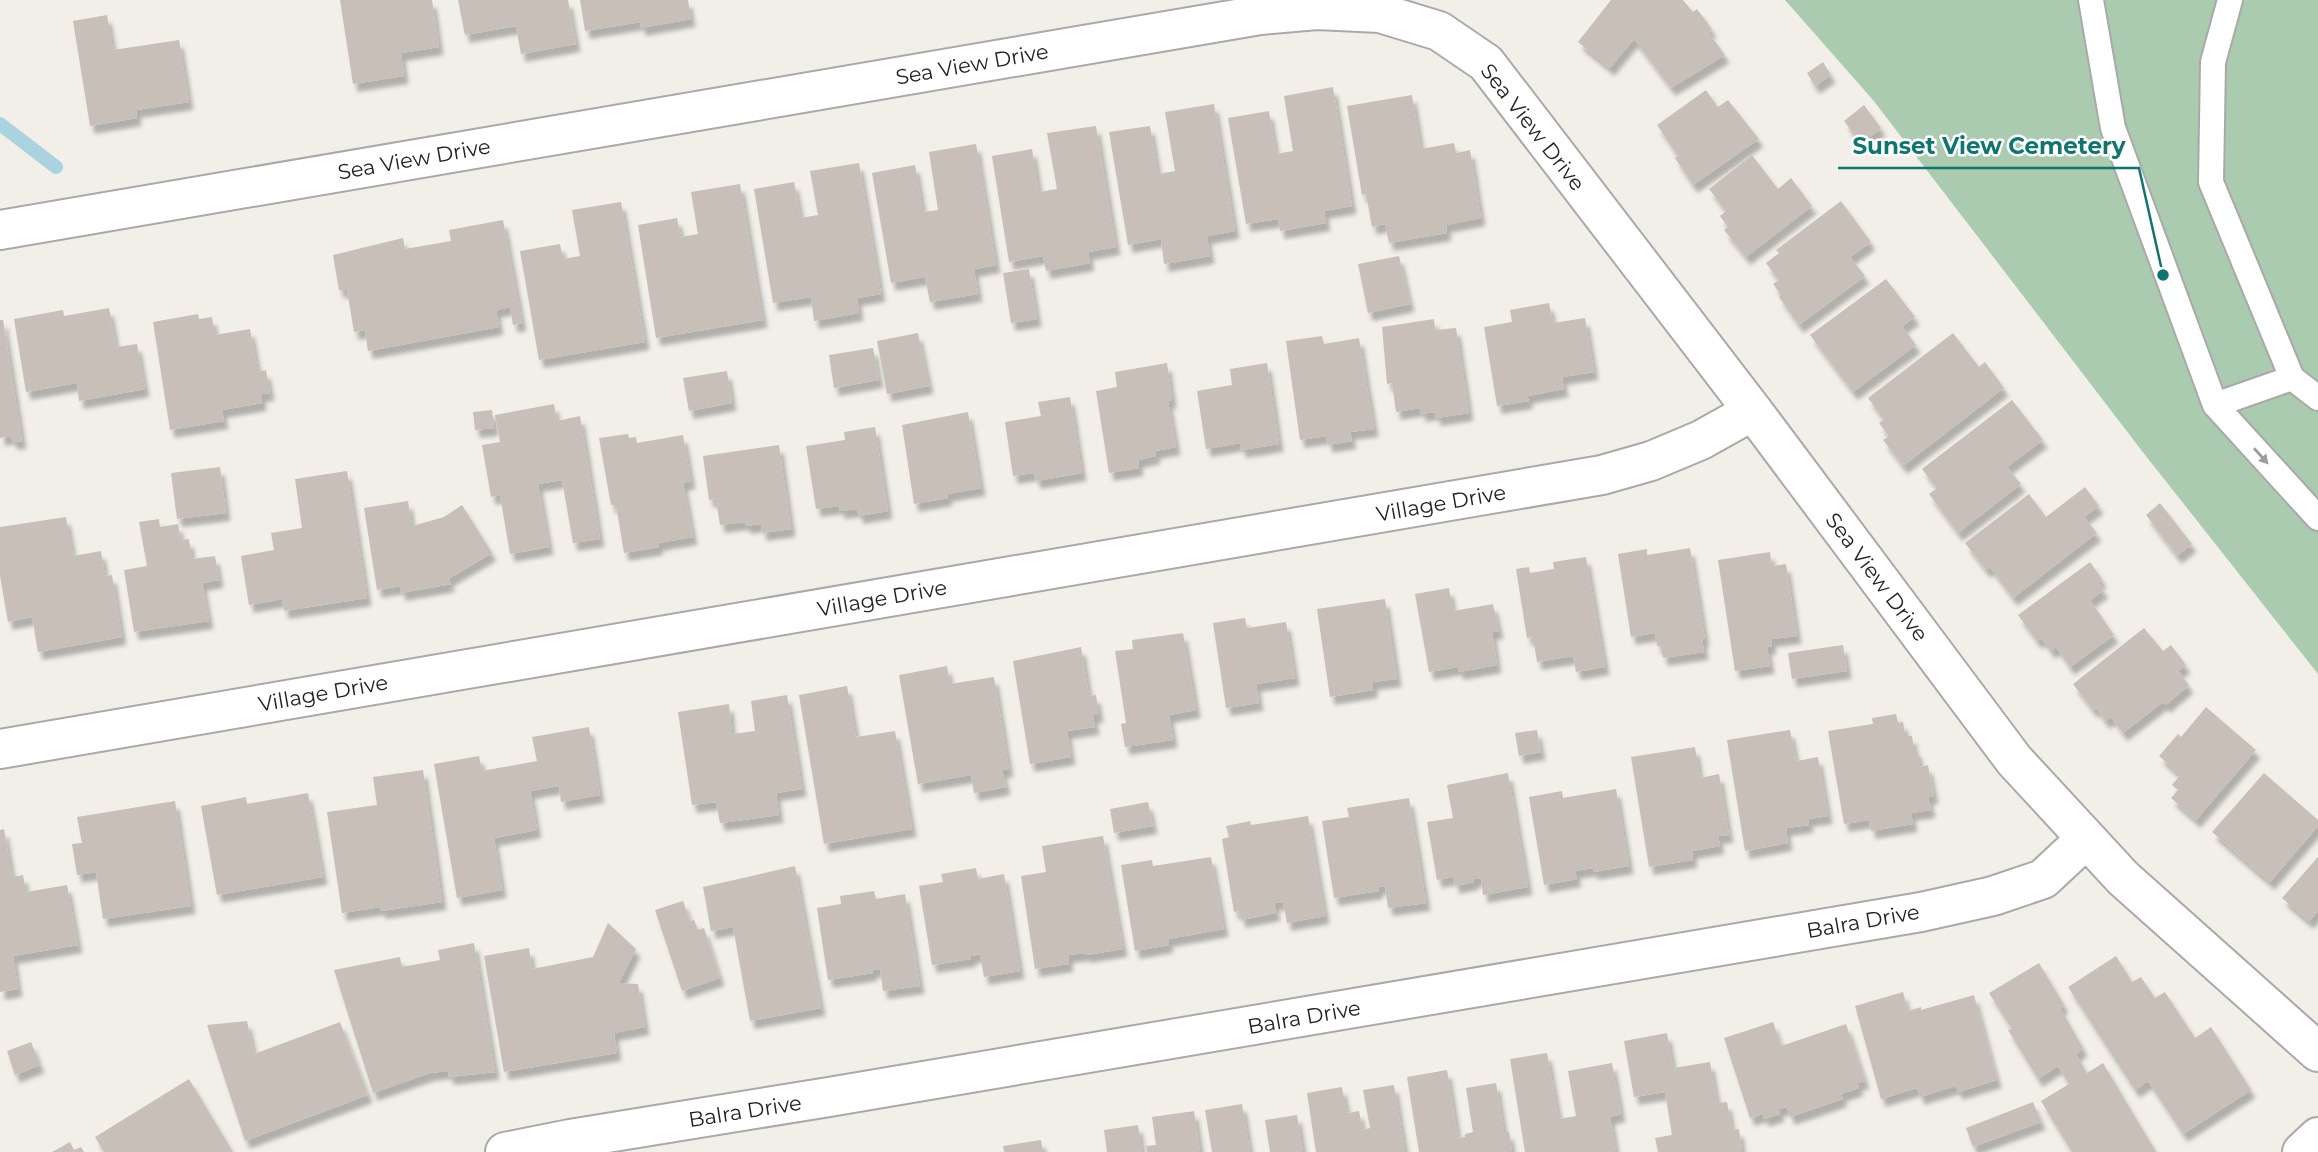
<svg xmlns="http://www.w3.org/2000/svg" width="2318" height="1152" viewBox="0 0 2318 1152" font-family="Montserrat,sans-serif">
  <defs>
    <filter id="shadow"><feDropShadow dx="4.5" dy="8" stdDeviation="2" flood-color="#0004"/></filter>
  </defs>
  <rect width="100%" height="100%" fill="#f2efe9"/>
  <path fill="#aacbaf" d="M 1785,0 L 2318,0 L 2318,674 L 2142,451 L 1873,100 Z"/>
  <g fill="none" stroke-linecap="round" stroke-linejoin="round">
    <path stroke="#aad3df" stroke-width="14" d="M 0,124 L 56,167"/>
  </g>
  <path fill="#c7bfb8" filter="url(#shadow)" d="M 340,0 L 432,0 L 439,47 L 401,53 L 404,76 L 353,84 Z
    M 458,0 L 568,0 L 576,44 L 521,54 L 516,26 L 465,35 Z
    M 580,0 L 688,0 L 691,19 L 641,28 L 640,22 L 585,31 Z
    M 1611,0 L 1683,0 L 1693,12 L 1697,9 L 1712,29 L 1708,32 L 1725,55 L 1671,88 L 1634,39 L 1610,68 L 1578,42 Z
    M 107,15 L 113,50 L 179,40 L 189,102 L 136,110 L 137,118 L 90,126 L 73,21 Z
    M 1823,62 L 1831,75 L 1815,86 L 1807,73 Z
    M 1333,87 L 1352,206 L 1324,211 L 1326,223 L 1280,231 L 1278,219 L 1246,224 L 1228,118 L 1269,111 L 1276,154 L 1293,151 L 1284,96 Z
    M 1706,90 L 1718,107 L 1728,100 L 1759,139 L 1693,185 L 1675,158 L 1678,156 L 1657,125 Z
    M 1412,95 L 1421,149 L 1454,143 L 1456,153 L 1470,150 L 1481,218 L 1446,225 L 1447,233 L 1389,243 L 1385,224 L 1372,227 L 1366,194 L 1362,195 L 1347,106 Z
    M 1214,104 L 1235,231 L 1207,236 L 1210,256 L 1164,264 L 1161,239 L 1128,245 L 1109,132 L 1150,126 L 1158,174 L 1175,171 L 1165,112 Z
    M 1864,105 L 1881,128 L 1861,144 L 1844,121 Z
    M 1096,126 L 1116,247 L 1088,252 L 1090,263 L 1046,271 L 1043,256 L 1009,262 L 992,156 L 1032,149 L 1039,192 L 1057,189 L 1047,133 Z
    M 976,144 L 996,265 L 974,269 L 978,294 L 930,302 L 925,277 L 891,283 L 872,173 L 915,165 L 923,212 L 938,210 L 929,152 Z
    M 1752,155 L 1778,189 L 1791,178 L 1812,206 L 1746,257 L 1724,230 L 1728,227 L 1720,216 L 1726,211 L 1709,189 Z
    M 859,163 L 881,294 L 857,298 L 859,313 L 814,321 L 811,297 L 773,303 L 754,189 L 794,182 L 801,218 L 818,215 L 810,171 Z
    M 740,184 L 763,320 L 656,338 L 638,225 L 677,218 L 681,237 L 698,234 L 691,192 Z
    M 1841,201 L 1871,242 L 1850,257 L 1865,276 L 1799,325 L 1779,297 L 1781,295 L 1773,284 L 1779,280 L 1766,263 L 1779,253 L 1776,250 Z
    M 621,202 L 645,342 L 539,360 L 520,251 L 560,244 L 563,259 L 580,256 L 572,210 Z
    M 503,220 L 522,323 L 513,325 L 510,307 L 496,310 L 499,327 L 368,351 L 365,330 L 354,332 L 347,290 L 339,290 L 333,255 L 403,238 L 405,249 L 451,241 L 449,230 Z
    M 1399,256 L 1410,304 L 1368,313 L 1358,264 Z
    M 1029,269 L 1037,319 L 1011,323 L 1003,273 Z
    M 1886,279 L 1915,317 L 1902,326 L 1916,345 L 1853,392 L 1810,335 Z
    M 1549,303 L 1553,323 L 1585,318 L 1594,372 L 1562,377 L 1564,389 L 1527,396 L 1529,401 L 1497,406 L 1484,327 L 1512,322 L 1510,310 Z
    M 109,308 L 116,347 L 137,344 L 145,389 L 79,401 L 77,383 L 26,392 L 14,319 L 63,310 L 64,316 Z
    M 198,314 L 199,319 L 212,317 L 215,335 L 250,329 L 258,372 L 266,370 L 270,393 L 261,394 L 262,403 L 222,410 L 224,421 L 170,430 L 153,322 Z
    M 1434,319 L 1435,330 L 1456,328 L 1469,413 L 1436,418 L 1435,412 L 1421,414 L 1420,408 L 1396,412 L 1392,383 L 1387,384 L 1382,327 Z
    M 0,320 L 3,320 L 22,441 L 13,442 L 11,436 L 0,438 Z
    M 918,333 L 929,386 L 887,394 L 877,341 Z
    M 1953,333 L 1979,367 L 1985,362 L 2004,388 L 1903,466 L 1883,440 L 1889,436 L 1879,423 L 1884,420 L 1868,398 Z
    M 1322,336 L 1324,344 L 1359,338 L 1374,429 L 1350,432 L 1352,441 L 1328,445 L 1326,436 L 1300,440 L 1286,341 Z
    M 873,348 L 879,380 L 834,388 L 829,355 Z
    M 1167,363 L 1172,400 L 1168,401 L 1176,447 L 1155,451 L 1156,456 L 1138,460 L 1139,468 L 1109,473 L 1096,391 L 1117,387 L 1115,372 Z
    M 1267,363 L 1279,444 L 1241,450 L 1240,443 L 1206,449 L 1197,391 L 1232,385 L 1230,369 Z
    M 727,371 L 732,403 L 689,411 L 683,378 Z
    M 1070,397 L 1082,473 L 1036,481 L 1034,473 L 1013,476 L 1005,422 L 1041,416 L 1038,402 Z
    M 2012,400 L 2043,440 L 2007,467 L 2021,484 L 1958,533 L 1929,494 L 1937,488 L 1922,469 Z
    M 554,404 L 557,421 L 580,416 L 600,539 L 573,543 L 562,480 L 538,484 L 549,547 L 510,554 L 500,495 L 491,497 L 482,445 L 500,442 L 495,415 Z
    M 492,410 L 494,428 L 475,430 L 473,412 Z
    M 968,412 L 981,488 L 947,494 L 948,498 L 914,504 L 902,425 Z
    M 875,427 L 888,511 L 859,516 L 857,509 L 840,511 L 839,506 L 816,509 L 806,446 L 845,440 L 844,432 Z
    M 628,434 L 629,438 L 636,437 L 637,443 L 683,435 L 691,481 L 683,483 L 693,537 L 658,543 L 659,547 L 624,553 L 616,505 L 611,505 L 599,438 Z
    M 779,445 L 791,529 L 762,533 L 761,524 L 746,526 L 745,522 L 720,525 L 716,499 L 709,500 L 703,456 Z
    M 220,467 L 226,513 L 177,519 L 171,473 Z
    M 347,471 L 367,598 L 284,611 L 282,599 L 249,605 L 241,556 L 274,550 L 271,533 L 302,528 L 295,479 Z
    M 2085,487 L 2099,506 L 2084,517 L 2097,533 L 2013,598 L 1990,567 L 1986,570 L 1965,543 L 2029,494 L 2046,517 Z
    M 408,501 L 412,526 L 444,517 L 462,505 L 492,553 L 448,579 L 451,584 L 401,593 L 400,586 L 377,590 L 364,508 Z
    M 2160,503 L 2192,544 L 2177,556 L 2146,515 Z
    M 66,517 L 73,556 L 101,551 L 105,576 L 112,575 L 122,637 L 38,652 L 32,617 L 8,622 L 0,576 L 0,527 Z
    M 159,519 L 160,527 L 178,524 L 181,540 L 189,539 L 192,559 L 215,556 L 219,580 L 202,583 L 209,621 L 134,632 L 124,570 L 147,566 L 139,522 Z
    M 1690,548 L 1705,639 L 1702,639 L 1704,652 L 1663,658 L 1661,646 L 1657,646 L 1655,633 L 1631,637 L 1618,554 L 1647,549 L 1647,555 Z
    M 1770,552 L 1772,566 L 1786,564 L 1797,636 L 1771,639 L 1772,646 L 1767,647 L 1770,666 L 1735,671 L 1718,560 Z
    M 1586,557 L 1605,667 L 1576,672 L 1573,656 L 1537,662 L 1533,637 L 1527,638 L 1516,569 L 1529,567 L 1530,573 L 1554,569 L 1553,562 Z
    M 2090,562 L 2102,579 L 2098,583 L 2104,590 L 2090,600 L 2114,635 L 2070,667 L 2056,647 L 2051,651 L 2041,638 L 2037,641 L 2018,615 Z
    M 1449,588 L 1453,611 L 1493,604 L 1499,631 L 1492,632 L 1497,665 L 1459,672 L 1458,667 L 1429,672 L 1415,594 Z
    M 1385,599 L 1397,679 L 1373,682 L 1373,690 L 1330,697 L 1317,609 Z
    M 1245,618 L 1247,628 L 1286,622 L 1295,678 L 1256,684 L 1259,703 L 1226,708 L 1213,623 Z
    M 2144,628 L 2163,651 L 2171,645 L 2186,665 L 2178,671 L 2189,685 L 2166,705 L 2163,702 L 2123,733 L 2111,717 L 2105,721 L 2096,708 L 2093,710 L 2073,684 Z
    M 1183,633 L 1196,710 L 1169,715 L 1173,740 L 1125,747 L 1121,724 L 1126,723 L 1115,651 L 1133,649 L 1132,640 Z
    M 1843,645 L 1847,671 L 1792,679 L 1788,653 Z
    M 1081,647 L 1089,696 L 1096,695 L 1099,715 L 1093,715 L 1095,727 L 1067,731 L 1071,757 L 1030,764 L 1013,661 Z
    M 947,666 L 950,684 L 994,677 L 1009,769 L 1002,770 L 1006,787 L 974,793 L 971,775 L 918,784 L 899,675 Z
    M 847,686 L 856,737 L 895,731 L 912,829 L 824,844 L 799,695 Z
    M 787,695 L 802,789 L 776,793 L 779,815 L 720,823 L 716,802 L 692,805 L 678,712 L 729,704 L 732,734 L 755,731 L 751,701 Z
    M 2206,707 L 2256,750 L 2196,820 L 2171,798 L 2178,790 L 2172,785 L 2180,775 L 2159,756 L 2178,734 L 2181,737 Z
    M 1896,714 L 1898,723 L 1903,722 L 1905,736 L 1912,736 L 1914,749 L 1917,749 L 1920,767 L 1928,765 L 1934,796 L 1928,797 L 1931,810 L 1911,813 L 1913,824 L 1871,831 L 1869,820 L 1844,824 L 1828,731 L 1873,724 L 1872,718 Z
    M 589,727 L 600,795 L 561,802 L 559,786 L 530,791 L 537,830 L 494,838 L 502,890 L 457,898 L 434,764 L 479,756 L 482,771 L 537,761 L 532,737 Z
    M 1537,730 L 1541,752 L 1519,756 L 1515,733 Z
    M 1790,730 L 1796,761 L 1818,757 L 1828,816 L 1808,819 L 1809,825 L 1786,828 L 1788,843 L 1745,851 L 1727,740 Z
    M 1695,747 L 1700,778 L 1719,774 L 1729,835 L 1718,836 L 1720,846 L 1692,851 L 1693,860 L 1649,867 L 1631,757 Z
    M 423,770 L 442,902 L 381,911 L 380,907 L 342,913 L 327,812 L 377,805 L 373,777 Z
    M 1508,773 L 1528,887 L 1483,895 L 1481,878 L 1474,879 L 1474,882 L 1455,886 L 1453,877 L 1437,880 L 1427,822 L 1453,818 L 1447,785 Z
    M 2264,773 L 2318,820 L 2318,826 L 2270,882 L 2212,832 Z
    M 1616,789 L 1629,866 L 1593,872 L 1593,868 L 1575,871 L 1577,879 L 1544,885 L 1529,797 L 1562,791 L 1563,798 Z
    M 308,793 L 323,877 L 217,895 L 201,806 L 246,797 L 247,804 Z
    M 1409,798 L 1426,903 L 1388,908 L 1385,886 L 1378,887 L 1379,891 L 1334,898 L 1322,821 L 1349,817 L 1347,808 Z
    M 175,801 L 191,906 L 103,919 L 96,872 L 77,875 L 72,844 L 82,843 L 77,817 Z
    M 1148,802 L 1153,826 L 1114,833 L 1110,809 Z
    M 1308,816 L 1325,916 L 1287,923 L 1283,902 L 1274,903 L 1276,913 L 1241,920 L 1239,911 L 1234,912 L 1222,839 L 1229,837 L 1226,826 L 1250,821 L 1251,825 Z
    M 4,829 L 12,877 L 23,875 L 26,892 L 67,885 L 78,945 L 13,956 L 18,989 L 0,992 L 0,830 Z
    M 1103,836 L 1123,949 L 1086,955 L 1086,953 L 1068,955 L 1069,964 L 1035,969 L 1021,876 L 1046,872 L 1042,846 Z
    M 1211,857 L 1224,929 L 1168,939 L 1169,945 L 1135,951 L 1121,865 L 1152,860 L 1153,866 Z
    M 2318,857 L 2318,911 L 2309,921 L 2282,898 Z
    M 795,866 L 821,1008 L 750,1021 L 733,927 L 711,931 L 703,887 Z
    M 976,868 L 978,879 L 1004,874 L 1020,971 L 984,977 L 980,954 L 971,956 L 971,959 L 932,965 L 919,886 L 943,882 L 941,874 Z
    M 874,891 L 876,899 L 905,894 L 920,986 L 883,991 L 880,969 L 872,970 L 873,973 L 828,980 L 817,908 L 841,904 L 840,896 Z
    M 683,901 L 690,921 L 694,920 L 698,930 L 704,928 L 720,978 L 682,991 L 655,910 Z
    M 608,923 L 636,949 L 619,983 L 638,984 L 645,1027 L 614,1033 L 617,1053 L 504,1072 L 484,956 L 529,948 L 532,969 L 593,957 Z
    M 474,943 L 495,1072 L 449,1077 L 448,1071 L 430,1073 L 373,1093 L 334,970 L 400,957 L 402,967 L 440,960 L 438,950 Z
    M 2116,956 L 2132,982 L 2141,977 L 2155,998 L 2165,992 L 2195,1038 L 2211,1027 L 2251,1090 L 2183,1134 L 2148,1081 L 2135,1090 L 2068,987 Z
    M 2039,963 L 2064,1005 L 2060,1008 L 2083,1048 L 2076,1054 L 2087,1073 L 2103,1063 L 2156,1152 L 2072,1152 L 2041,1101 L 2069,1084 L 2058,1066 L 2038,1079 L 2008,1030 L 2012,1029 L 1989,993 Z
    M 1903,992 L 1908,1011 L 1921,1007 L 1921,1010 L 1974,995 L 1997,1080 L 1958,1092 L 1956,1086 L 1920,1097 L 1917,1088 L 1881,1099 L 1855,1006 Z
    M 247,1021 L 254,1054 L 340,1022 L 368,1095 L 245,1141 L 207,1025 Z
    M 1773,1022 L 1781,1046 L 1846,1024 L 1865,1081 L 1857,1083 L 1859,1088 L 1841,1094 L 1843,1099 L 1790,1117 L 1787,1107 L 1778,1109 L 1780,1114 L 1764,1119 L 1763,1114 L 1750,1118 L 1724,1038 Z
    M 1667,1033 L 1673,1068 L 1710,1062 L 1717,1103 L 1727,1102 L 1732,1130 L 1739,1129 L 1742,1152 L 1658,1152 L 1655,1138 L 1672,1135 L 1665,1092 L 1634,1097 L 1624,1041 Z
    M 31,1042 L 40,1065 L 15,1075 L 7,1051 Z
    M 1547,1053 L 1559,1119 L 1576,1116 L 1568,1071 L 1612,1063 L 1621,1114 L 1610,1117 L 1616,1152 L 1525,1152 L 1510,1059 Z
    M 1447,1070 L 1458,1138 L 1465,1137 L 1465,1134 L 1473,1132 L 1466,1088 L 1496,1083 L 1504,1132 L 1509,1132 L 1512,1152 L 1419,1152 L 1407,1077 Z
    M 189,1079 L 233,1152 L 104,1152 L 95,1137 Z
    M 1394,1085 L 1405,1152 L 1316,1152 L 1307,1093 L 1342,1087 L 1347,1113 L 1359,1111 L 1363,1130 L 1370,1128 L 1363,1090 Z
    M 2033,1102 L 2041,1122 L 1973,1147 L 1966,1128 Z
    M 1242,1104 L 1250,1152 L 1212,1152 L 1205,1110 Z
    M 1194,1111 L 1200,1152 L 1147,1152 L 1146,1146 L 1156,1145 L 1152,1117 Z
    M 1297,1115 L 1303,1152 L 1270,1152 L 1265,1120 Z
    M 1138,1125 L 1142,1152 L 1107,1152 L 1104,1130 Z
    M 1041,1140 L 1043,1152 L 1004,1152 L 1003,1146 Z
    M 70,1142 L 74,1150 L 81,1147 L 84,1152 L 52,1152 Z"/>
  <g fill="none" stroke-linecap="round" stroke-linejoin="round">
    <g stroke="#a9a9a9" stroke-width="28">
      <path id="lane" d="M 2091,0 L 2113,128 L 2215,405 L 2292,378
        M 2230,0 L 2213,62 L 2211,182 L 2292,378 L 2318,398
        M 2215,405 L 2318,518"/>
    </g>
    <g stroke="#a9a9a9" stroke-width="42">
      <path id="street" d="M 0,230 L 1260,15 L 1317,10 L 1380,13 L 1439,31 L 1486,63 L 1753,411 L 2014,760 L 2123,878 L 2318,1052
        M 0,749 L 1602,475 L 1651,461 L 1701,440 L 1753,411
        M 505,1152 L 570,1139 L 829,1097 L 1921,912 L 1993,896 L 2043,879 L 2086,839
        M 2302,1152 L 2318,1137"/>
    </g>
    <use href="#lane" stroke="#fff" stroke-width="24"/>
    <use href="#street" stroke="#fff" stroke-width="38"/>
  </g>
  <defs><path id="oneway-solid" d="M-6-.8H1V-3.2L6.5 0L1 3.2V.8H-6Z" transform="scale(1.75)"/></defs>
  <use fill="#9c9c9c" href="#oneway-solid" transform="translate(2261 456) rotate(48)"/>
  <g text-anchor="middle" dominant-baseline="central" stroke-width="5" stroke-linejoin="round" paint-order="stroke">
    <g font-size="21" fill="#222" stroke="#fff">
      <text transform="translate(972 64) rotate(-10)">Sea View Drive</text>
      <text transform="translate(1533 127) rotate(52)">Sea View Drive</text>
      <text transform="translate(414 159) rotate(-10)">Sea View Drive</text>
      <text transform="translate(1441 503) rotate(-10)">Village Drive</text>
      <text transform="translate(1877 577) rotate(53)">Sea View Drive</text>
      <text transform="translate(882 598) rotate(-10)">Village Drive</text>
      <text transform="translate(323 693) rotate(-10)">Village Drive</text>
      <text transform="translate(1863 921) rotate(-10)">Balra Drive</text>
      <text transform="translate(1304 1017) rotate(-10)">Balra Drive</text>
      <text transform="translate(745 1111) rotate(-9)">Balra Drive</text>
    </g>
  </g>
  <path fill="none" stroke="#0f766e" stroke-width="2.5" d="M2163 275L2139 168H1838"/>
  <circle fill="#0f766e" stroke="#fff" stroke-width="2.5" cx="2163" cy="275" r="7"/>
  <g font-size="23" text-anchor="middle" font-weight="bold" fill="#0f766e" stroke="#fff" stroke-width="5" stroke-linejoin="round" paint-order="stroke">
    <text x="1989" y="154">Sunset View Cemetery</text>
  </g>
</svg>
